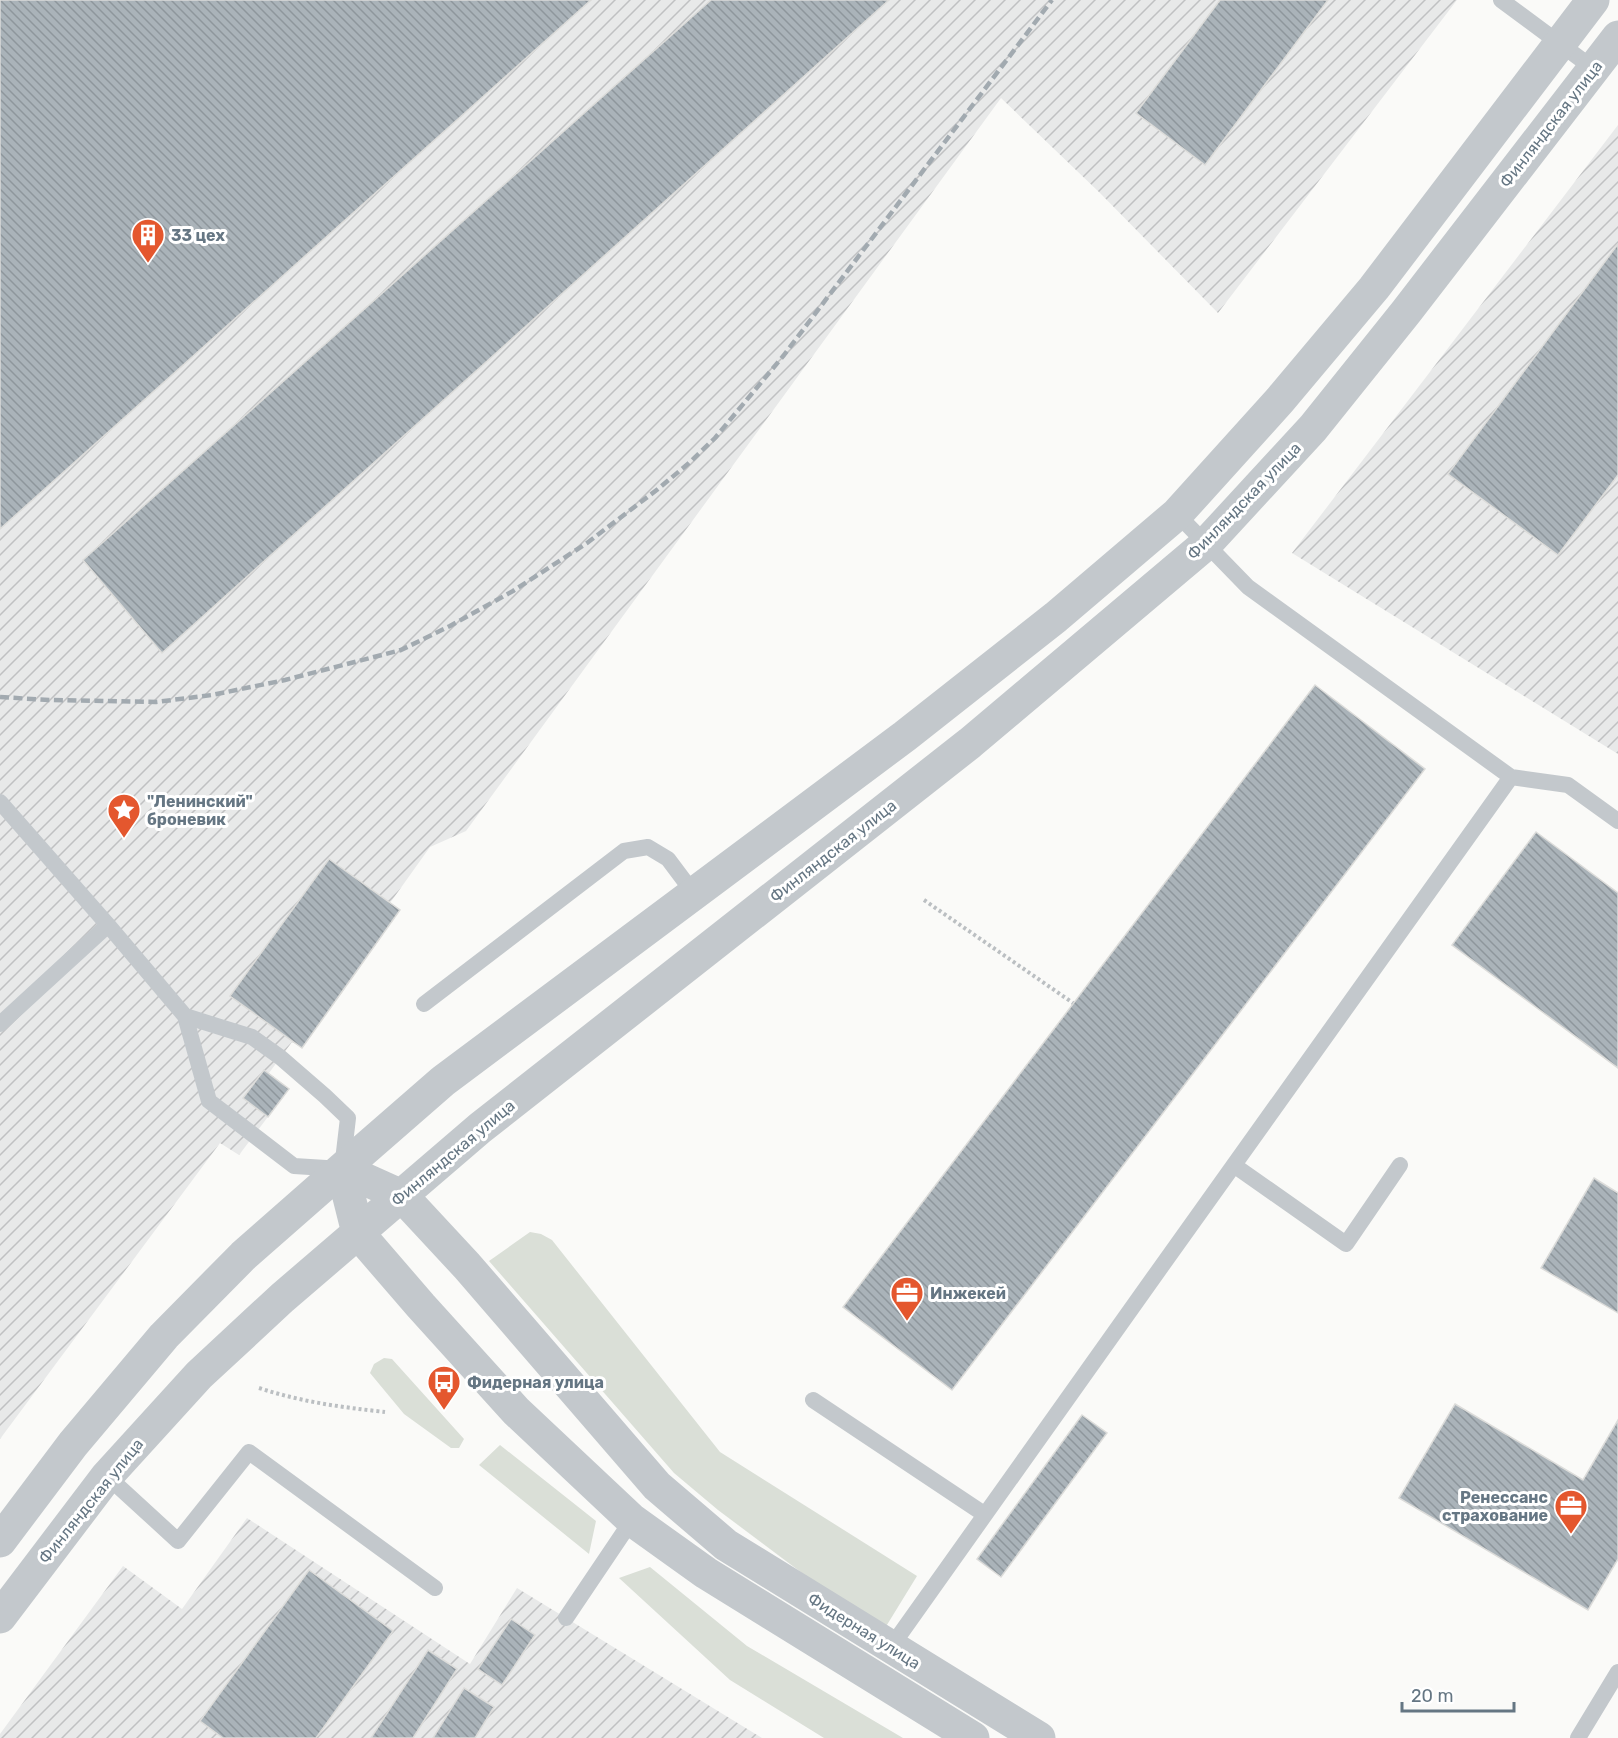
<svg xmlns="http://www.w3.org/2000/svg" width="1618" height="1738" viewBox="0 0 1618 1738" font-family="Rubik,sans-serif">
  <defs>
    <pattern id="industrial-furrows" width="10" height="10" patternUnits="userSpaceOnUse" patternTransform="scale(1.5)"><rect width="10" height="10" fill="#e8e9e9"/><path d="M-1 1l2-2M0 10L10 0M9 11l2-2" fill="none" stroke="#c0c1c2"/></pattern>
    <pattern id="building-back-hatch" width="6" height="6" patternUnits="userSpaceOnUse" patternTransform="scale(1.5)"><rect width="6" height="6" fill="#aab3b9"/><path d="M-1 5l2 2M0 0l6 6M5-1l2 2" fill="none" stroke="#8e969c"/></pattern>
  </defs>
  <rect width="100%" height="100%" fill="#fafaf8"/>
  <path fill="url(#industrial-furrows)" d="M 0,0 L 1457,0 L 1218,313 L 1100,193 L 1001,98 L 466,831 L 430,847 L 390,903 L 400,910 L 354,976 L 302,1048 L 292,1042 L 269,1073 L 289,1089 L 239,1155 L 220,1143 L 0,1439 Z
    M 1618,125 L 1618,754 L 1292,553 Z
    M 247,1518 L 470,1664 L 517,1588 L 762,1738 L 0,1738 L 0,1734 L 123,1566 L 182,1609 Z"/>
  <path fill="#dadfd7" d="M 530,1232 L 541,1234 L 552,1240 L 720,1452 L 917,1576 L 882,1633 L 718,1510 L 674,1473 L 489,1261 Z
    M 384,1358 L 392,1359 L 464,1439 L 459,1448 L 451,1448 L 404,1414 L 370,1373 L 374,1364 Z
    M 500,1445 L 596,1521 L 589,1554 L 479,1465 Z
    M 650,1567 L 747,1646 L 903,1738 L 824,1738 L 730,1680 L 619,1578 Z"/>
  <path fill="url(#building-back-hatch)" stroke="#dcdcda" stroke-width="1.5" d="M 0,0 L 591,0 L 0,529 Z
    M 711,0 L 889,0 L 162,653 L 83,560 Z
    M 1220,0 L 1328,0 L 1205,165 L 1136,113 Z
    M 1618,244 L 1618,475 L 1558,555 L 1448,474 Z
    M 1315,685 L 1425,769 L 952,1390 L 843,1307 Z
    M 1536,832 L 1618,893 L 1618,1068 L 1452,945 Z
    M 329,859 L 400,910 L 302,1048 L 230,996 Z
    M 264,1070 L 289,1089 L 268,1117 L 243,1098 Z
    M 1594,1178 L 1618,1193 L 1618,1313 L 1541,1268 Z
    M 1455,1404 L 1583,1480 L 1618,1420 L 1618,1559 L 1588,1610 L 1399,1498 Z
    M 1082,1415 L 1107,1433 L 1001,1577 L 977,1559 Z
    M 309,1570 L 393,1631 L 316,1738 L 223,1738 L 200,1721 Z
    M 511,1619 L 535,1635 L 502,1685 L 478,1669 Z
    M 428,1650 L 457,1669 L 413,1738 L 371,1738 Z
    M 464,1688 L 494,1707 L 475,1738 L 433,1738 Z"/>
  <g fill="none" stroke-linecap="round" stroke-linejoin="round">
    <path stroke="#bbbfc2" stroke-width="4" stroke-dasharray="3 3" stroke-linecap="butt" d="M 924,900 L 1073,1003
      M 259,1388 C 302,1402 340,1407 385,1412"/>
    <path stroke="#c3c8cc" stroke-width="16" d="M 1501,0 L 1594,69
      M 1177,514 L 1248,587 L 1511,777 L 1568,785 L 1618,821
      M 0,802 L 108,925 L 185,1016 L 209,1101 L 294,1166 L 342,1169 L 348,1118 L 325,1096 L 280,1057 L 252,1037 L 185,1016
      M 424,1004 L 624,851 L 648,847 L 668,859 L 695,895
      M 0,1024 L 108,925
      M 1235,1166 L 1346,1244 L 1400,1165
      M 813,1400 L 984,1514
      M 107,1476 L 178,1541 L 249,1452 L 435,1588
      M 566,1618 L 632,1520
      M 891,1647 C 1096,1356 1305,1067 1511,777
      M 1578,1738 L 1618,1672"/>
    <path stroke="#c3c8cc" stroke-width="33" d="M 342,1169 L 402,1196 L 467,1266 L 657,1486 L 726,1545 L 1039,1738
      M 342,1169 L 358,1233 L 421,1306 L 516,1411 L 632,1520 L 706,1573 L 973,1738
      M 0,1541 L 73,1444 L 164,1336 L 243,1256 L 342,1169 L 443,1081 L 905,736 L 1056,617 L 1177,514 L 1280,400 L 1374,288 L 1593,0
      M 0,1617 L 107,1476 L 199,1375 L 282,1298 L 480,1128 L 970,743 L 1206,544 L 1313,428 L 1406,312 L 1618,37"/>
    <path stroke="#a2aab0" stroke-width="4.5" stroke-dasharray="9 4.5" stroke-linecap="butt" d="M 0,697 L 49,700 L 156,702 L 212,695 L 285,680 L 401,650 L 450,626 L 513,591 L 587,543 L 658,489 L 689,463 L 715,438 L 784,355 L 1052,0"/>
  </g>
  <defs>
    <g id="building-pin" transform="scale(1.725)"><path d="M0 17L-7.5 6A9.5 9.5 0 1 1 7.5 6Z" fill="#e4572e" stroke="#fff"/><path d="M-4-6H4V6H1V3H-1V6H-4ZM-2.5-4.3h1.7v1.8h-1.7ZM.8-4.3h1.7v1.8H.8ZM-2.5-1h1.7V.8h-1.7ZM.8-1h1.7V.8H.8Z" fill="#fff"/></g>
    <g id="sight-pin" transform="scale(1.725)"><path d="M0 17L-7.5 6A9.5 9.5 0 1 1 7.5 6Z" fill="#e4572e" stroke="#fff"/><path d="M0-6L1.8-2.2L6-1.7L2.9 1.2L3.7 5.4L0 3.3L-3.7 5.4L-2.9 1.2L-6-1.7L-1.8-2.2Z" fill="#fff"/></g>
    <g id="office-pin" transform="scale(1.725)"><path d="M0 17L-7.5 6A9.5 9.5 0 1 1 7.5 6Z" fill="#e4572e" stroke="#fff"/><path d="M-6-3h4V-5.5h4V-3h4V5H-6ZM-1-4.5V-3h2v-1.5ZM-6 0V1H6V0Z" fill="#fff"/></g>
    <g id="bus-pin" transform="scale(1.725)"><path d="M0 17L-7.5 6A9.5 9.5 0 1 1 7.5 6Z" fill="#e4572e" stroke="#fff"/><path d="M-5-6H5V4H4V6H2V4H-2V6H-4V4H-5ZM-3.5-4V0h7V-4ZM-3.5 1.2v1.5H-2V1.2ZM2 1.2v1.5H3.5V1.2Z" fill="#fff"/></g>
  </defs>
  <g fill-rule="evenodd">
    <use href="#building-pin" x="148" y="235"/>
    <use href="#sight-pin" x="124" y="810"/>
    <use href="#office-pin" x="907" y="1293"/>
    <use href="#bus-pin" x="444" y="1382"/>
    <use href="#office-pin" x="1571" y="1506"/>
  </g>
  <g text-anchor="middle" dominant-baseline="central" stroke-width="6" stroke-linejoin="round" paint-order="stroke">
    <g font-size="16" fill="#657683" stroke="#fff">
      <text transform="translate(1551 124) rotate(-52)">Финляндская улица</text>
      <text transform="translate(1244 501) rotate(-46)">Финляндская улица</text>
      <text transform="translate(833 851) rotate(-38)">Финляндская улица</text>
      <text transform="translate(453 1153) rotate(-40)">Финляндская улица</text>
      <text transform="translate(91 1501) rotate(-51)">Финляндская улица</text>
      <text transform="translate(864 1631) rotate(32)">Фидерная улица</text>
    </g>
    <g font-size="16" font-weight="bold" fill="#657683" stroke="#fff" text-anchor="start">
      <text x="171" y="235">33 цех</text>
      <text x="147" y="801">"Ленинский"<tspan x="147" dy="18">броневик</tspan></text>
      <text x="930" y="1293">Инжекей</text>
      <text x="467" y="1382">Фидерная улица</text>
      <text x="1548" y="1497" text-anchor="end">Ренессанс<tspan x="1548" dy="18">страхование</tspan></text>
    </g>
  </g>
  <path d="M1402 1702v9h112v-9" fill="none" stroke="#657683" stroke-width="3"/>
  <text x="1411" y="1702" font-size="18" fill="#657683" stroke="#ffffff" stroke-width="4.5" paint-order="stroke">20 m</text>
</svg>
